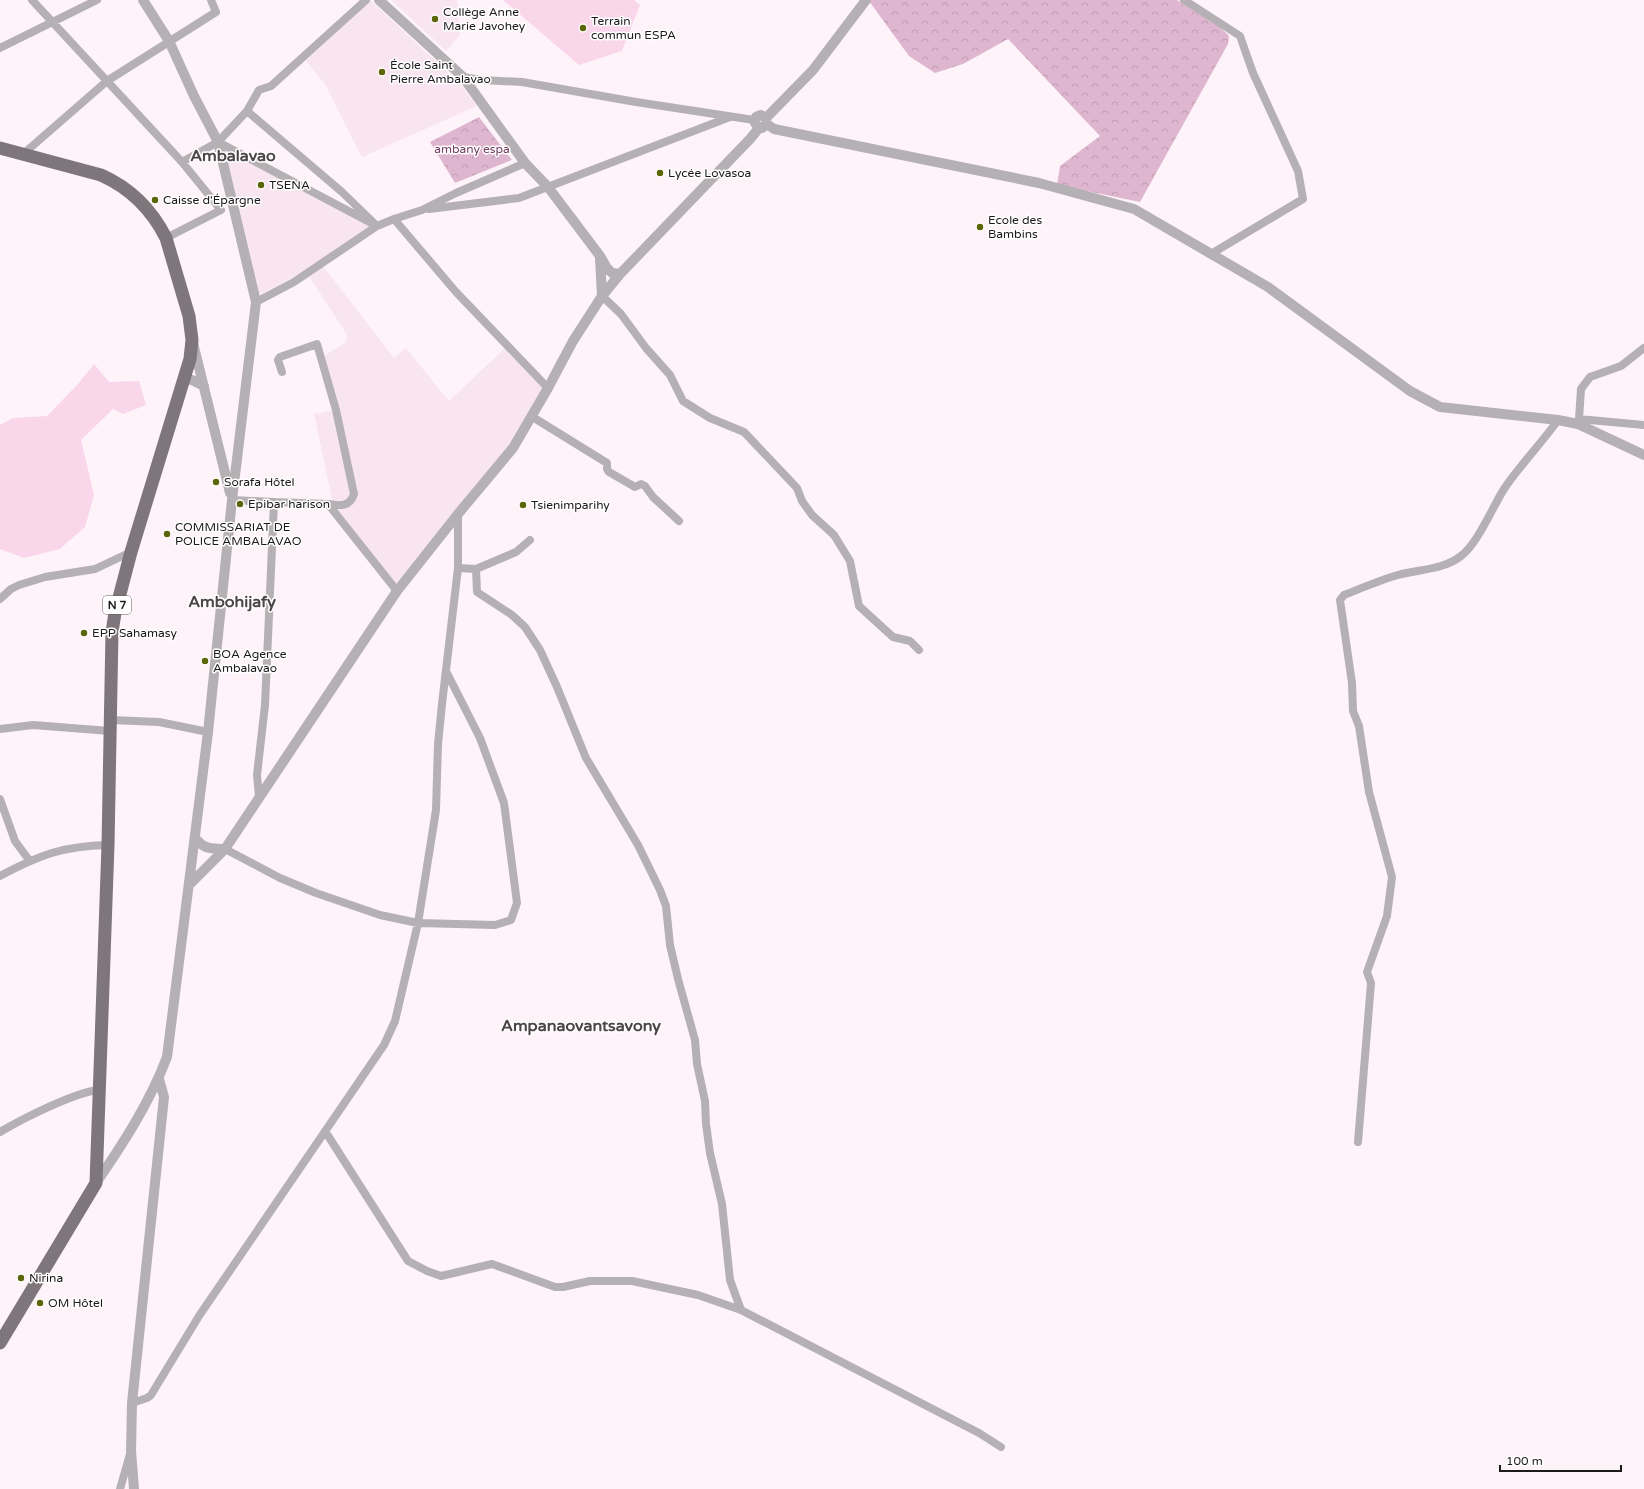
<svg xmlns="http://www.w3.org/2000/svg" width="1644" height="1489" viewBox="0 0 1644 1489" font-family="'Varela Round',sans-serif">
  <defs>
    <pattern id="forest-crowns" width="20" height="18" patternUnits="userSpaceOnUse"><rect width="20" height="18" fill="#dfb6cf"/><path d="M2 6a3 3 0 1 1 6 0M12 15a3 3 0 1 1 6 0" fill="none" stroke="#bf9cb1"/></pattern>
  </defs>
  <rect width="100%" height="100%" fill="#fef3f9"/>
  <path fill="#f8e5f0" d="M 370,0 L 460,84 L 477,106 L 362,157 L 325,84 L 306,61 Z
    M 391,0 L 457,0 L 460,35 L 446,51 Z
    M 218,142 L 373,228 L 314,266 L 251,299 Z
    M 323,266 L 394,358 L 406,348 L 449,401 L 504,349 L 546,388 L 512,444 L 393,587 L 338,514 L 332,499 L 314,414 L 336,410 L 321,358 L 346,342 L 347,335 L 309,276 Z"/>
  <path fill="#fad6eb" d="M 503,0 L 634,0 L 640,5 L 622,51 L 579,65 Z
    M 94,364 L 109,382 L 139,381 L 146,405 L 123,414 L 113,409 L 81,440 L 94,495 L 85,527 L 60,549 L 24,558 L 0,549 L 0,425 L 13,418 L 47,416 L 78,384 Z"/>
  <path fill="url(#forest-crowns)" d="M 871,0 L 1177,0 L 1221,28 L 1229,36 L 1228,44 L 1140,202 L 1057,185 L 1060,166 L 1100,136 L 1008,39 L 963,64 L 935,73 L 909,56 L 869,1 Z
    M 479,117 L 512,160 L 455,183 L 430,142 Z"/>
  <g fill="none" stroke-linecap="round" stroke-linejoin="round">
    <path stroke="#b5b0b3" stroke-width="8" d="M 32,0 L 182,162 L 221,210 L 166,238
      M 1184,0 L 1240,36 L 1253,73 L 1298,171 L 1303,199 L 1211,254
      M 0,48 L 97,0
      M 463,77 L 481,80 L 522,82 L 636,102 L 754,120
      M 247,111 L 259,90 L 271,86 L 366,0
      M 218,142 L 377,226 L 294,282 L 256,302
      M 22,155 L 107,81 L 216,12 L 211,0
      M 182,162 L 218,142 L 247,111 L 342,192 L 377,226 L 394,219 L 422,210 L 456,193 L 525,163
      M 429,209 L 519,198 L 730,117
      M 394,219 L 456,292 L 548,388
      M 602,296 L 621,314 L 646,348 L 670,375 L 683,401 L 710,418 L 744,432 L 797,488 L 802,501 L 812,515 L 834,535 L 850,561 L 859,606 L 893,637 L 910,641 L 919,650
      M 282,372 L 278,360 L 280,357 L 317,344 L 336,410 L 354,494 C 350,507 340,506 328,504
      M 531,416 L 607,463 L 607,469 L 609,472 L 635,487 L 641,484 L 645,486 L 653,497 L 679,521
      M 1579,419 L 1581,389 L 1590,377 L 1621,366 L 1644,348
      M 1578,424 L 1579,419 L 1644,425
      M 232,500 L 274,502 L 265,705 L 257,775 L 259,797
      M 274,502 L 328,504 L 397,591
      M 458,568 L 476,569 L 516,552 L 530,540
      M 476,569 L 477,592 L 512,615 L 525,627 L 540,650 L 557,687 L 586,758 L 638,845 L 660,890 L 666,906 L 670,945 L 678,979 L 695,1040 L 697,1064 L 705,1101 L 706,1124 L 710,1153 L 722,1204 L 730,1280 L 741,1310 L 979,1433 L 1001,1447
      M 0,599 L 11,589 L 19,585 L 45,577 L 95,569 L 131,552
      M 111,720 L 159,722 L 208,732
      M 0,729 L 33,725 L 110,731
      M 0,799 L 15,841 L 29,860
      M 225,849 L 280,878 L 316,893 L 380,915 L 418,923 L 495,925 L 511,920 L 517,903 L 504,803 L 480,738 L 447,673
      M 0,876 C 39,855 63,846 108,845
      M 325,1131 L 408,1261 L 427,1271 L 441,1276 L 492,1264 L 555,1287 L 563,1287 L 590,1281 L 632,1281 L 698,1295 L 741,1310
      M 0,1132 C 22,1119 75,1092 99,1090
      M 1358,1142 L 1371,983 L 1367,972 L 1387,916 L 1392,877 L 1369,792 L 1359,726 L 1353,711 L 1352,683 L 1340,600 L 1344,595 C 1362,588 1380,580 1398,575 C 1420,569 1443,570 1461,556 C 1478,543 1492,508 1504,489 C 1520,465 1541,444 1558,420
      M 132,1403 L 147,1398 L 151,1395 L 199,1316 L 384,1045 L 395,1021 L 418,923 L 436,810 L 438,744 L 442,704 L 458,568 L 458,514
      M 120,1489 L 130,1454"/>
    <path stroke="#b5b0b3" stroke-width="10" d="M 379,0 L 463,77 L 525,163 L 548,187 L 600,256 L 607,268 L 612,273 L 620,274
      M 766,118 L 813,70 L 866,0
      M 767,124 L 774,129 L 1039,183 L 1134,209 L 1268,287 L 1410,391 L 1440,407 L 1558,420 L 1578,424 L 1644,455
      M 759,128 L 755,123 L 756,117 L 761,115 L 766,118
      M 600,258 L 602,296
      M 193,343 L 230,493
      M 183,379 L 192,380 L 204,386
      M 195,838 C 205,850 210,848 225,849
      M 190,884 L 225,849 L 397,591 L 458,514 L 513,448 L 548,388 L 573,341 L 602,296 L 620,274 L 750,139 L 759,128 L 762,128 L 767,124
      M 96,1183 C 123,1144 150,1102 167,1057 L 208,732 L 232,500 L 256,302 L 218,142 L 194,96 L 169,41 L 143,0
      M 134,1489 L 131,1451 L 132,1403 L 164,1097 L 159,1079"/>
    <path stroke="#7e767b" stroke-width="13" d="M 0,148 L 101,175 C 130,188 152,210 166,238 L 189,316 L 192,340 L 190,359 L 131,552 L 115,613 L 112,632 L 108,845 L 96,1183 L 0,1343"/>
  </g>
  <g fill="#5b6609" stroke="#fff" stroke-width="1.5">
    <circle cx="435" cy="19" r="4"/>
    <circle cx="583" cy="28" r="4"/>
    <circle cx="382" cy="72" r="4"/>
    <circle cx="660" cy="173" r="4"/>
    <circle cx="261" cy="185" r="4"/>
    <circle cx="155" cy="200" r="4"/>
    <circle cx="980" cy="227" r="4"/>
    <circle cx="216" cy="482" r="4"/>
    <circle cx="240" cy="504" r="4"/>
    <circle cx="523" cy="505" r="4"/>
    <circle cx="167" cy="534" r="4"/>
    <circle cx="84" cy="633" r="4"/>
    <circle cx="205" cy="661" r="4"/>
    <circle cx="21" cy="1278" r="4"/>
    <circle cx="40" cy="1303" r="4"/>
  </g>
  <g text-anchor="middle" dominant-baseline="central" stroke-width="3" stroke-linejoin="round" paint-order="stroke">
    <rect fill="#fff" stroke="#605e5f" stroke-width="1" x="103" y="596" width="28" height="18" rx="3"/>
    <g font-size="11" font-weight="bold" fill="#1c191b">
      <text x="117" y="605">N 7</text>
    </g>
    <g font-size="12" fill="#1c191b" stroke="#fff" text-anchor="start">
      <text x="443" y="12">Collège Anne<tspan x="443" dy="14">Marie Javohey</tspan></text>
      <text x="591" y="21">Terrain<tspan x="591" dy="14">commun ESPA</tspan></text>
      <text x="390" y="65">École Saint<tspan x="390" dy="14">Pierre Ambalavao</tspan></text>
      <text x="668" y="173">Lycée Lovasoa</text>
      <text x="269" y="185">TSENA</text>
      <text x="163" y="200">Caisse d'Épargne</text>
      <text x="988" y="220">Ecole des<tspan x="988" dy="14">Bambins</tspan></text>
      <text x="224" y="482">Sorafa Hôtel</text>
      <text x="248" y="504">Epibar harison</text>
      <text x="531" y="505">Tsienimparihy</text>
      <text x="175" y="527">COMMISSARIAT DE<tspan x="175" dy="14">POLICE AMBALAVAO</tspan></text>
      <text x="92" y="633">EPP Sahamasy</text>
      <text x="213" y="654">BOA Agence<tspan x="213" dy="14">Ambalavao</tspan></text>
      <text x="29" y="1278">Nirina</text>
      <text x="48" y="1303">OM Hôtel</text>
    </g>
    <g font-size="12" fill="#754063" stroke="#fff">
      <text x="472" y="149">ambany espa</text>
    </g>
    <g font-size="16" font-weight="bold" fill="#4c4448" stroke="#fff">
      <text x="233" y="156">Ambalavao</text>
      <text x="232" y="602">Ambohijafy</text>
      <text x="581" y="1026">Ampanaovantsavony</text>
    </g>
  </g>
  <path d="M1500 1465v6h121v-6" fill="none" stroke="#1c191b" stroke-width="2"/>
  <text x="1506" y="1465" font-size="12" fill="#1c191b" stroke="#ffffff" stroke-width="3" paint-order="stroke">100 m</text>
</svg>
